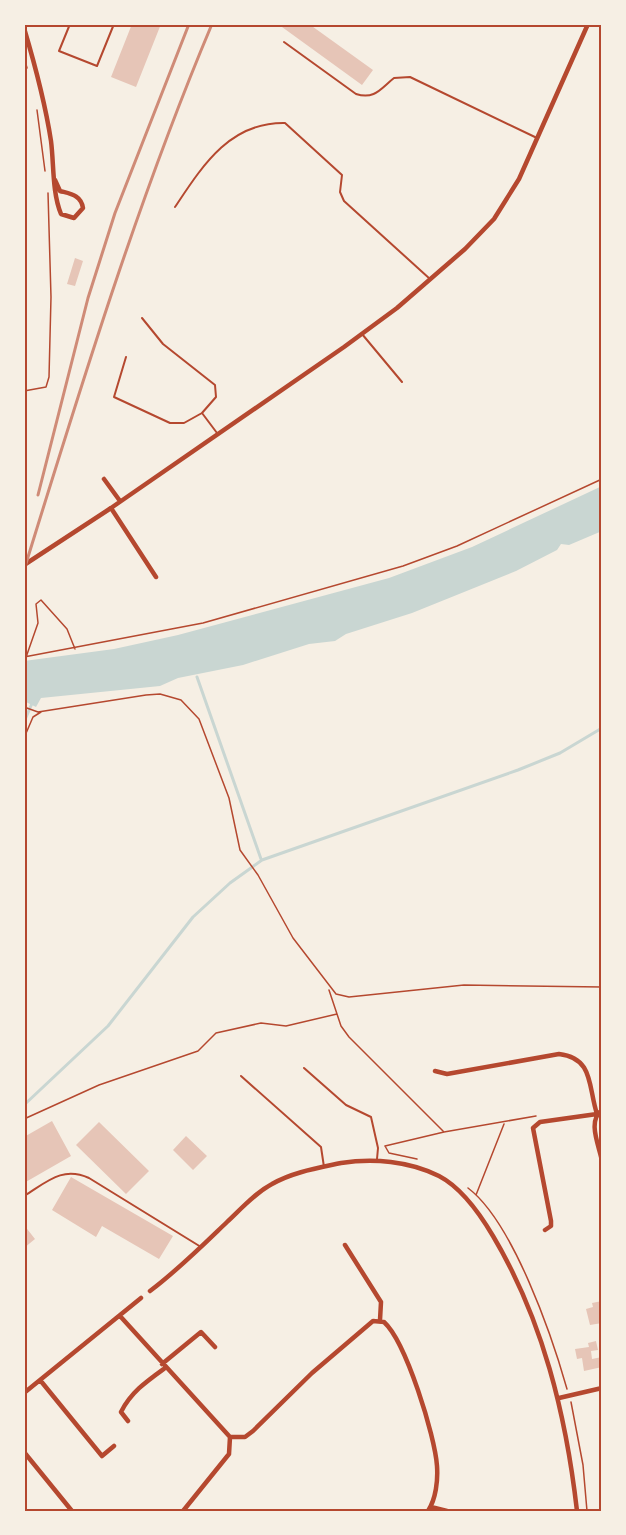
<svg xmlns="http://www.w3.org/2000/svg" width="626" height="1535" viewBox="0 0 626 1535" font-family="Lato,sans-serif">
  <rect width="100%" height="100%" fill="#f6efe4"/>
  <path fill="#c9d6d2" d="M 602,486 L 602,531 L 569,545 L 561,544 L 557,550 L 516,571 L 412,613 L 346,634 L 335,641 L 309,644 L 243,665 L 178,678 L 160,686 L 41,698 L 36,707 L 24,701 L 24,661 L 114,649 L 178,635 L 389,578 L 472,547 Z"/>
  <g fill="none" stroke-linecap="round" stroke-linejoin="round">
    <path stroke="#c9d6d2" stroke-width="3" d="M 197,677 L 261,859
      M 24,722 L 33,701
      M 24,1105 L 108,1026 L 193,917 L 230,883 L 262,860 L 518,770 L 560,753 L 602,728"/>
  </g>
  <path fill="#e6c5b7" d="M 132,24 L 161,24 L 136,87 L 111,77 Z
    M 284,24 L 309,24 L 373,70 L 362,85 L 282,27 Z
    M 75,258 L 83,261 L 75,286 L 67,284 Z
    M 52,1121 L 71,1156 L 24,1183 L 24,1137 Z
    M 99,1122 L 149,1171 L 126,1194 L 76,1145 Z
    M 186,1136 L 207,1156 L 193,1170 L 173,1150 Z
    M 71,1177 L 173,1236 L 159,1259 L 102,1226 L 96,1237 L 52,1210 Z
    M 24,1225 L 35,1239 L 24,1248 Z
    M 602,1301 L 602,1323 L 590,1325 L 586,1309 L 593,1307 L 592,1303 Z
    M 596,1341 L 598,1350 L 591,1351 L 592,1359 L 602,1357 L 602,1367 L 584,1371 L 582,1358 L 577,1359 L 575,1349 L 589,1347 L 588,1343 Z"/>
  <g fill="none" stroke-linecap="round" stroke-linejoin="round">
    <path stroke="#b5482f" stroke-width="1.5" d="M 24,57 L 27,68
      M 37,110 L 45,171
      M 24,391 L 46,387 L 49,377 L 51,297 L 48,193
      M 24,657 L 203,623 L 403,566 L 457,546 L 602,479
      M 24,663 L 38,623 L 36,604 L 41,600 L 67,629 L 75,649
      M 24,707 L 38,712 L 146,695 L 160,694 L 181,700 L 199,719 L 229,798 L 240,850 L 258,875 L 293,938 L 336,994 L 349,997 L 464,985 L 602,987
      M 24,738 L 33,717 L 41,712
      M 329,990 L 341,1026 L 349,1037 L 443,1131
      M 24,1119 L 99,1085 L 198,1051 L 216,1033 L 261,1023 L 286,1026 L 337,1014
      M 385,1146 L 389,1153 L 417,1159
      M 385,1146 L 444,1132 L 536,1116
      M 468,1188 C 513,1222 552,1336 567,1389
      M 476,1195 L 504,1124
      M 571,1402 L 583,1465 L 587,1511"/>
    <path stroke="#b5482f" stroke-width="2" d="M 70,24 L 59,51 L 97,66 L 114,24
      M 284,42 L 356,94 C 375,100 381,88 394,78 L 410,77 L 537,138
      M 175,207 C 203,165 230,122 285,123 L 342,175 L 340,192 L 344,201 L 430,279
      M 142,318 L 163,344 L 215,385 L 216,397 L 202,413 L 217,433
      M 362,334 L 402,382
      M 126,357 L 114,397 L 170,423 L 184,423 L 202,413
      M 304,1068 L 346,1105 L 371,1117 L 378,1148 L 377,1159
      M 241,1076 L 321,1147 L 324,1167
      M 24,1196 C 47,1182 62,1166 89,1178 L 201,1247"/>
    <path stroke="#b5482f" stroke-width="4.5" d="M 24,28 C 35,65 45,102 51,141 C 54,164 52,192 61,214 L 74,218 L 83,208 C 81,195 71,194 60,191 L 55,180
      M 104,479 L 120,501
      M 111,508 L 156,577
      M 24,565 L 111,508 L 344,347 L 397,308 L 465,249 L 494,219 L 519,179 L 588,24
      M 435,1071 L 447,1074 L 559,1054 C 594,1058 588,1087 597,1114 L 540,1122 L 533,1128 L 551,1221 L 551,1226 L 545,1230
      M 602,1110 C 587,1121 599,1145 602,1161
      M 345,1245 L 381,1302 L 380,1320
      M 150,1291 C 178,1270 202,1246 227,1222 C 241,1209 255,1193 272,1184 C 293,1172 318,1168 341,1163 C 373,1158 409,1161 439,1176 C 462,1188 480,1214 493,1236 C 543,1320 566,1415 577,1511
      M 120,1316 L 230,1437 L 245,1437 L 253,1431 L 312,1373 L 373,1321 L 384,1322 C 406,1342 435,1436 437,1466 C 438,1480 436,1499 428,1511
      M 162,1364 L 201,1332 L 215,1347
      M 40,1380 L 102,1456 L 114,1446
      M 24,1393 L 141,1298
      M 559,1398 L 602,1388
      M 128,1421 L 121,1412 C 131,1392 147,1381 165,1368
      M 24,1452 L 72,1511
      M 431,1507 L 447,1511
      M 183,1511 L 229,1454 L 230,1437"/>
    <path stroke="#cf8b77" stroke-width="3" d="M 38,495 L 88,298 L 115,213 L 189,24
      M 24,570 C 81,386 137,202 212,24"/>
  </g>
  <rect width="626" height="1535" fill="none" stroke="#f6efe4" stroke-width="51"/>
  <rect x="26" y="26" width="574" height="1484" fill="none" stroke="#b5482f" stroke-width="2"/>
</svg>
